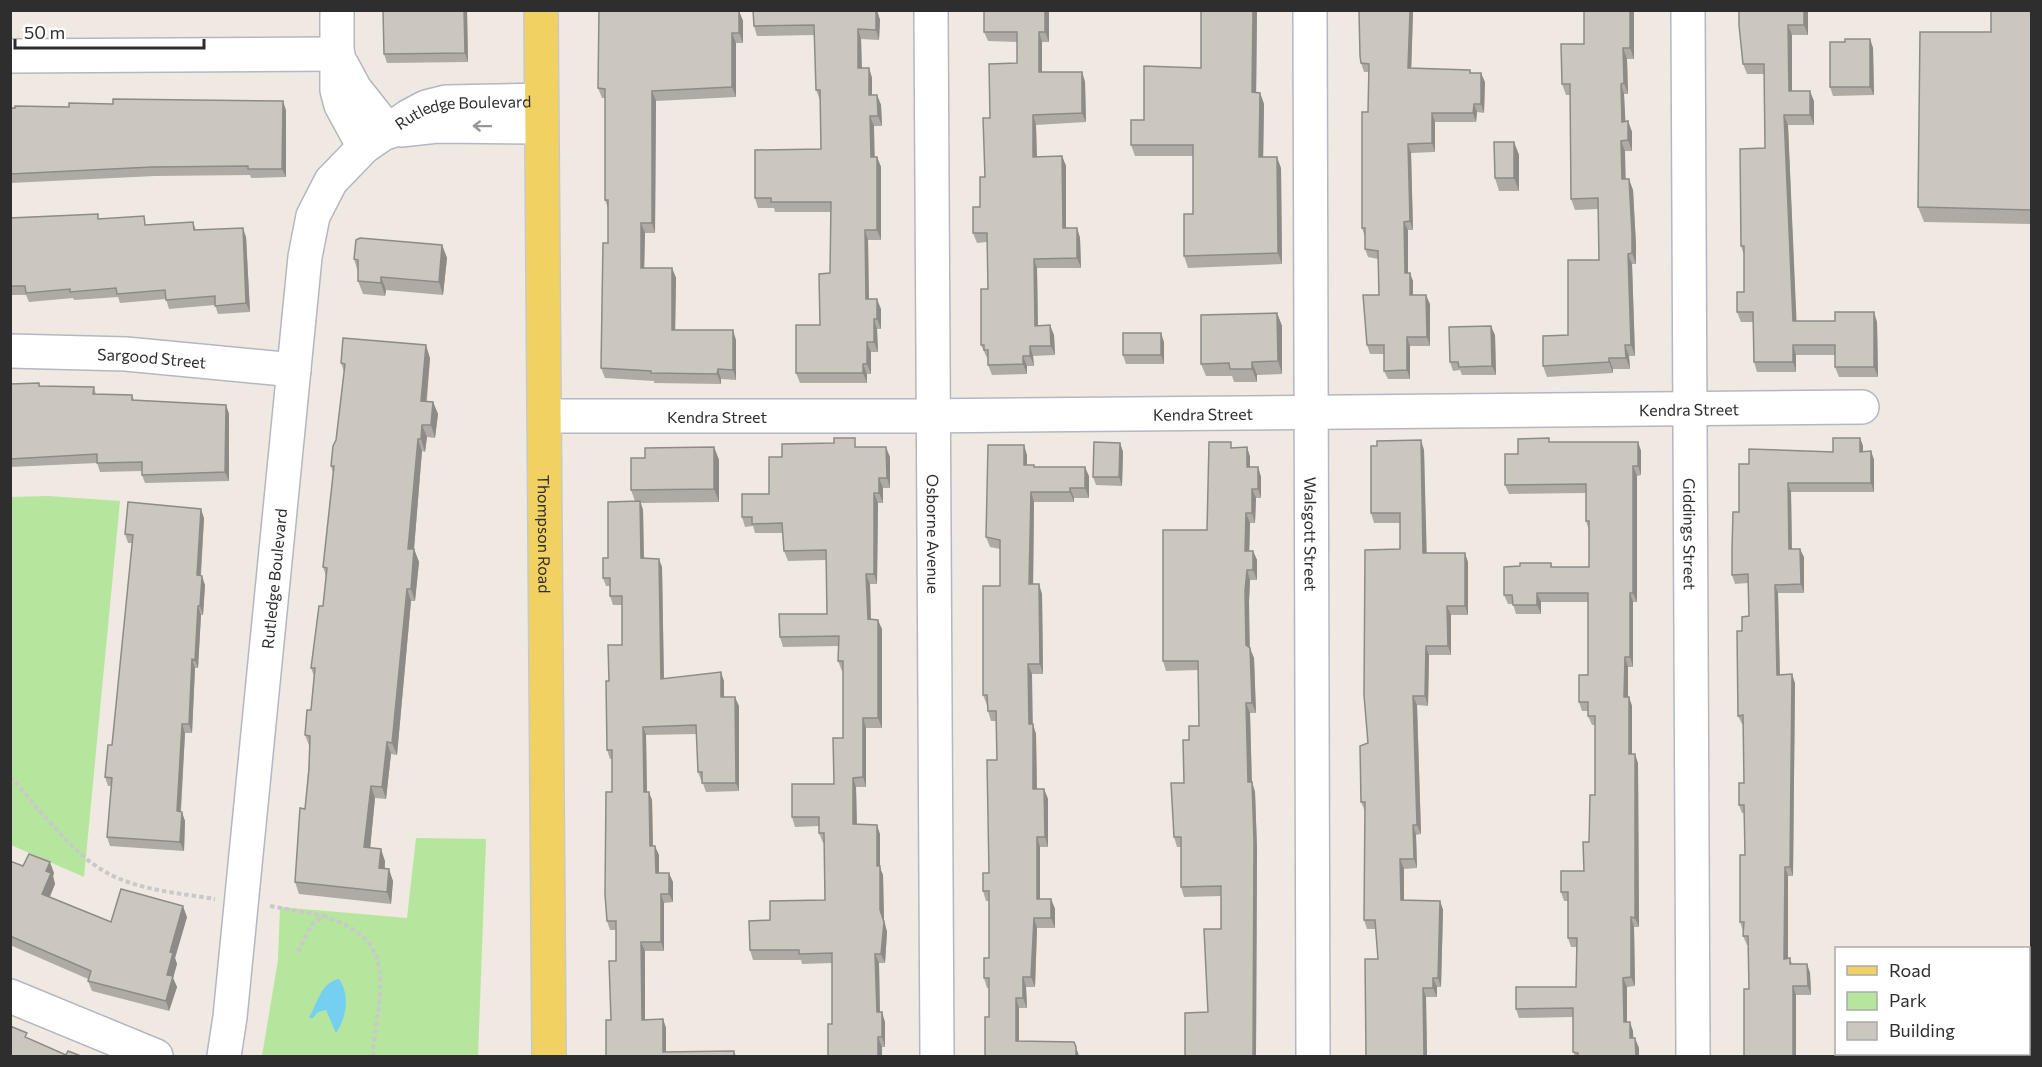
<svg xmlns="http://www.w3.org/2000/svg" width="2042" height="1067" viewBox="0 0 2042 1067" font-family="Commissioner,sans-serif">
  <rect width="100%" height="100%" fill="#efe9e1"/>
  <path fill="#b6e59e" d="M 48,496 L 120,501 L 84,877 L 11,845 L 11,497 Z
    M 416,838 L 486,839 L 478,1056 L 262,1056 L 278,960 L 280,907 L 407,918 Z"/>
  <path fill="#75cff0" d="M 339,979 C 350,995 347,1017 336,1033 L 326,1010 L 318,1012 L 313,1018 L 309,1018 C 317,1004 321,982 339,979 Z"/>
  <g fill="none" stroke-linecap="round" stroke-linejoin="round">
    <g stroke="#b4b7c1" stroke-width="36">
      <g id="minor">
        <path d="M 337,10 L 337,90 L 341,105 L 364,147"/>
        <path id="s1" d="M 931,10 L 937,1056"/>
        <path id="s2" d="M 1310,10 L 1313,1056"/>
        <path id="s3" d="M 1688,10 L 1693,1056"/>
        <path d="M 10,56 L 338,54"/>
        <path d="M 342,65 L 355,89 L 389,132"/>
        <path d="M 401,130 L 437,126 L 540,127"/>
        <path id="s4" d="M 10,351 L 126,354 L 294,370"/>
        <path id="s5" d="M 545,416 L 921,416 L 1862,407"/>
        <path d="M 10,996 L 156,1056"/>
        <path id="s6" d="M 224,1056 L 230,1017 L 305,257 L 313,216 L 331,181 L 364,147 L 409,116 L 426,107 L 446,102 L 541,100"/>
      </g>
    </g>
    <g stroke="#c9c9c9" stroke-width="36">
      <g id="major">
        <path id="s7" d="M 541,10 L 549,1056"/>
      </g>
    </g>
    <path stroke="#c9c9c9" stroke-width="4" stroke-dasharray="4.5 3" stroke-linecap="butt" d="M 10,777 C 38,806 69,851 104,871 C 135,890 179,893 215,899
      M 270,906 L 324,916
      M 298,952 L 312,924 L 324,916 C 334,920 345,924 354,930 C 399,958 373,1016 373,1056"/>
    <use href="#minor" stroke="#fff" stroke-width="33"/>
    <use href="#major" stroke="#f2d163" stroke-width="33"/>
  </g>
  <path fill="#afaba4" d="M 83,10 L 83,12 L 11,11 Z
    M 467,10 L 468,62 L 387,63 L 384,54 Z
    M 753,10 L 877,10 L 880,20 L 879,40 L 861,39 L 862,68 L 869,68 L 872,78 L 872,95 L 877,95 L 881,105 L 882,126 L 874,126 L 874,157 L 877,157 L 881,167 L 881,240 L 868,240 L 869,299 L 881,309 L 881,329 L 877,329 L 878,352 L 871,352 L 871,374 L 867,374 L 867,383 L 800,383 L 796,373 L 820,325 L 830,273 L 831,212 L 775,212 L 774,208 L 758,208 L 755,198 L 821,149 L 820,100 L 816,90 L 815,35 L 757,36 L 754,26 Z
    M 984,10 L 1049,10 L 1049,42 L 1042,42 L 1042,72 L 1082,72 L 1085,82 L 1086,122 L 1036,125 L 1037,157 L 1062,156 L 1066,166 L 1066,228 L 1077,228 L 1080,238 L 1081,268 L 1037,268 L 1038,326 L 1054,335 L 1055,355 L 1033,356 L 1034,366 L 1027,366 L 1027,374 L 992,375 L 988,365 L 988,360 L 981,345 L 988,289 L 987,242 L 977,243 L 973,233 L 980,207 L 985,177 L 990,118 L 1017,63 L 1017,42 L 988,41 L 984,32 Z
    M 1201,10 L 1257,10 L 1256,93 L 1260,93 L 1264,104 L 1263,157 L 1281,168 L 1282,264 L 1188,268 L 1184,256 L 1193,214 L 1193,156 L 1135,156 L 1131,145 L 1144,120 L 1201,68 Z
    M 1359,10 L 1418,10 L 1418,12 L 1413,12 L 1411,68 L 1470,70 L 1471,73 L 1485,82 L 1484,113 L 1477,112 L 1476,122 L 1435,122 L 1435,152 L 1411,153 L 1413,230 L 1408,230 L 1408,273 L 1413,281 L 1413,295 L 1430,304 L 1430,346 L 1410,346 L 1410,379 L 1388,379 L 1384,371 L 1384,354 L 1370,354 L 1367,345 L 1379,295 L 1378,259 L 1368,257 L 1365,249 L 1365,237 L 1362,228 L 1368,112 L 1369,72 L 1364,72 L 1361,63 Z
    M 1584,10 L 1634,10 L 1634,59 L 1627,59 L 1628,94 L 1624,94 L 1625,121 L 1628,121 L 1632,132 L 1632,151 L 1625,151 L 1625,179 L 1633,190 L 1636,245 L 1636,264 L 1632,264 L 1635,356 L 1629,356 L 1630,369 L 1613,369 L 1613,373 L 1547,377 L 1543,366 L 1568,335 L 1599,260 L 1598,209 L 1575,210 L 1571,199 L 1570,95 L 1566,95 L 1562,84 L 1584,44 Z
    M 1739,10 L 1808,10 L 1808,35 L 1792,35 L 1792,91 L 1814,101 L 1814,125 L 1788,125 L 1796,321 L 1877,322 L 1878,377 L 1839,377 L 1835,367 L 1835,355 L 1796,355 L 1796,372 L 1757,372 L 1754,362 L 1753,322 L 1741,322 L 1737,312 L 1744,292 L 1744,255 L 1741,246 L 1765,148 L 1764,74 L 1747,74 L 1743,64 Z
    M 2031,10 L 2031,224 L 1924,222 L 1918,207 L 1991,32 Z
    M 708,11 L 739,11 L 743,21 L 743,43 L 736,43 L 736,97 L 656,101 L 655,233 L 645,233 L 644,268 L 672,268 L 676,278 L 675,330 L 736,340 L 736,380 L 721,379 L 721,384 L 654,383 L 654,381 L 605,378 L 601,368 L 608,243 L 608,208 L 605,200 L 605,98 L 602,98 L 598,88 Z
    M 1870,39 L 1873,48 L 1874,95 L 1833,96 L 1830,87 L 1845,42 Z
    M 69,107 L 286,110 L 286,177 L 251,178 L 250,175 L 155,176 L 10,183 L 10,108 Z
    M 1514,142 L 1519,155 L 1519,191 L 1499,191 L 1495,178 Z
    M 10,218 L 100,219 L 147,225 L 193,222 L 196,230 L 246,237 L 250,312 L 218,314 L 215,305 L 169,309 L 166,299 L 120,303 L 118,297 L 74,300 L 73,298 L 29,302 L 26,295 L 10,295 Z
    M 442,245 L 447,258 L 443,295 L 386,290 L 385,296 L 363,294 L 358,281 L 358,272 L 354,259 Z
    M 1277,313 L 1282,326 L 1282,374 L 1257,375 L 1257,382 L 1234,382 L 1232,376 L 1206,376 L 1201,364 Z
    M 1495,335 L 1496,375 L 1462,375 L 1460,370 L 1453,371 L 1450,362 Z
    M 1164,342 L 1164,364 L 1126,364 L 1123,355 Z
    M 430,358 L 427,401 L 433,402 L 438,414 L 435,438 L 427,437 L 425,452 L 422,451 L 414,549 L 419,562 L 415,601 L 411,601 L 397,755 L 391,754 L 386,799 L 375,798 L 370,848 L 385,861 L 385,868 L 393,881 L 391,904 L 299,894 L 295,882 L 305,809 L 310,748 L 305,735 L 311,710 L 314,676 L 311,668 L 323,606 L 326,576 L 323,567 L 333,473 L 331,466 L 336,440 L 344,372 L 341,363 Z
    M 10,384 L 40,386 L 94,387 L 96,394 L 132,395 L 134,400 L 226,405 L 229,414 L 229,481 L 145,483 L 142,475 L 142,471 L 100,472 L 97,463 L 10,467 Z
    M 1860,438 L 1863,446 L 1863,452 L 1871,451 L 1874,460 L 1874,492 L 1791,492 L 1792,549 L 1804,557 L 1804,593 L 1778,593 L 1780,675 L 1795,683 L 1793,876 L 1788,876 L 1788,958 L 1790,958 L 1792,964 L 1807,964 L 1810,973 L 1811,995 L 1796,995 L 1749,989 L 1748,945 L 1747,945 L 1743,936 L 1743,931 L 1740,922 L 1745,855 L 1745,813 L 1742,813 L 1739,805 L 1744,783 L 1743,724 L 1742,724 L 1738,716 L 1742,631 L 1749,616 L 1748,583 L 1735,584 L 1732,575 L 1739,512 L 1749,464 L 1833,452 Z
    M 1550,442 L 1638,442 L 1641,451 L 1641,475 L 1637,476 L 1637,602 L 1633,602 L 1633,667 L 1628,667 L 1628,697 L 1629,697 L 1632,706 L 1632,754 L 1638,763 L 1639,927 L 1634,927 L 1635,986 L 1627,987 L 1627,1022 L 1633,1031 L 1633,1038 L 1639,1048 L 1639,1056 L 1575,1056 L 1573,1052 L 1573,1017 L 1519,1018 L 1516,1009 L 1576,987 L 1577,947 L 1571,947 L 1568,938 L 1568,901 L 1564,901 L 1561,892 L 1584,871 L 1589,842 L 1595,795 L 1595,725 L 1592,725 L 1588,716 L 1588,711 L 1582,711 L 1579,702 L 1588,675 L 1588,602 L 1541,602 L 1541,614 L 1516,614 L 1513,604 L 1508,604 L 1504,595 L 1520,566 L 1551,563 L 1552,567 L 1589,567 L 1589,530 L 1586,521 L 1586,493 L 1509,494 L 1505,485 L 1518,454 Z
    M 1120,443 L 1123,452 L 1122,486 L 1096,485 L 1093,477 Z
    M 1377,446 L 1424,450 L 1426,553 L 1468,562 L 1468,615 L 1451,615 L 1451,655 L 1429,655 L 1428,706 L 1417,705 L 1421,834 L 1416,835 L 1417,868 L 1404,869 L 1404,900 L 1440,901 L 1443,910 L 1441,987 L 1437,987 L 1437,997 L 1426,997 L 1427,1056 L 1366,1056 L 1378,959 L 1376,929 L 1367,929 L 1364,920 L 1365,811 L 1361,802 L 1368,743 L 1400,549 L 1400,523 L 1374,523 L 1371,513 Z
    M 714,447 L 719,460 L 719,502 L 641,503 L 643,510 L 644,558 L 662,567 L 664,679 L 724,681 L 724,697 L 739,706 L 739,791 L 706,792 L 702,781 L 701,780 L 698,772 L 697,734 L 646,735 L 647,792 L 652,800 L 653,846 L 659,855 L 659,873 L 673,882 L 673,902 L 664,903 L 664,951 L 645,951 L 645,1020 L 663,1019 L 666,1028 L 666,1052 L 734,1051 L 736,1056 L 606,1056 L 611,1020 L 616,961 L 616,930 L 610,930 L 607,921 L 612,792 L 612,759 L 610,759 L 607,750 L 609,681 L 622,645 L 622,605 L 613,605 L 610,596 L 610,586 L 606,586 L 603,578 L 608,558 L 635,501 L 631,490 L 645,458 Z
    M 858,447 L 890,457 L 890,488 L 883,488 L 883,503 L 878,503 L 877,584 L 870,584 L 871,619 L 882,629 L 882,728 L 866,728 L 866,787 L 856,787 L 857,824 L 880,834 L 880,868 L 883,875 L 884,920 L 887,932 L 885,963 L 879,963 L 880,1012 L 885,1022 L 885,1047 L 882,1047 L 832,1024 L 832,963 L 802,964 L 801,960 L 753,960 L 750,950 L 770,920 L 825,900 L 824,843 L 823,843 L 819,833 L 819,826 L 795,827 L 792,817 L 834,784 L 843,738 L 843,671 L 842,671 L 838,661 L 839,646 L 783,647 L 780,637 L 827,614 L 826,560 L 788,561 L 784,551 L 783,533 L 755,533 L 753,526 L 745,527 L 742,517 L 769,494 L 782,457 Z
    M 1247,447 L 1250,457 L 1250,467 L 1258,467 L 1261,477 L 1261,498 L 1256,498 L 1255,523 L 1250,523 L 1249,551 L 1253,551 L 1257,560 L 1257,580 L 1250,580 L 1249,601 L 1249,648 L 1254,658 L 1256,713 L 1250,713 L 1252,782 L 1255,792 L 1257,849 L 1256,1056 L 1185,1056 L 1208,1012 L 1221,929 L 1221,896 L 1184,897 L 1181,887 L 1181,847 L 1177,847 L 1174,837 L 1184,783 L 1189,740 L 1199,726 L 1199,670 L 1166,671 L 1163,661 L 1207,530 L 1233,448 Z
    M 1027,455 L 1027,465 L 1035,467 L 1089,476 L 1089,498 L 1074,498 L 1074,502 L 1034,502 L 1033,584 L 1042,594 L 1043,674 L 1032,674 L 1032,724 L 1036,734 L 1037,789 L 1044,789 L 1048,799 L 1048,847 L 1040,847 L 1040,899 L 1051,899 L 1055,909 L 1055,928 L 1037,928 L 1035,987 L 1026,987 L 1027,1008 L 1019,1008 L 1019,1041 L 1074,1042 L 1079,1056 L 985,1056 L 989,1017 L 989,988 L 987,988 L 984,978 L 989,958 L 989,901 L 986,901 L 983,891 L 989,873 L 997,760 L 996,721 L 991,721 L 988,711 L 987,705 L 983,695 L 1000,586 L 1000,549 L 990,547 L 986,537 Z
    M 204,518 L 201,576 L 205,585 L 203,615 L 201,615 L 198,668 L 195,668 L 192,733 L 185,733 L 181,812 L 185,821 L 184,851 L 110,846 L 107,837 L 111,786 L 108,786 L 105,777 L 112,745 L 132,543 L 128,543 L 125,534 Z
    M 10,861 L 23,866 L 54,873 L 53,876 L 55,884 L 50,897 L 111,922 L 187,917 L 175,958 L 177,964 L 173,978 L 177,987 L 169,1011 L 92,991 L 88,981 L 88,979 L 10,945 Z"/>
  <path fill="#8e8b86" d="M 464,10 L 467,10 L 468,62 L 465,53 Z
    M 874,10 L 877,10 L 880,20 L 879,40 L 876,30 Z
    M 1045,10 L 1049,10 L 1049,42 L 1045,32 Z
    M 1253,10 L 1257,10 L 1256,104 L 1252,92 Z
    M 1410,10 L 1412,10 L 1413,12 L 1411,77 L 1408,68 Z
    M 1630,10 L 1634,10 L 1634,59 L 1630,48 Z
    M 1804,10 L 1808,10 L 1808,35 L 1804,25 Z
    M 739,11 L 743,21 L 743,43 L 739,33 Z
    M 1788,25 L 1792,35 L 1792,101 L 1789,91 Z
    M 858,29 L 861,39 L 862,78 L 858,68 Z
    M 1039,32 L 1042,42 L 1042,82 L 1039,72 Z
    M 732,33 L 736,43 L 736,97 L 732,87 Z
    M 1870,39 L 1873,48 L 1874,95 L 1870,87 Z
    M 1623,48 L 1627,59 L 1628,94 L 1624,83 Z
    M 869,68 L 872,78 L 872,105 L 869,95 Z
    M 1082,72 L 1085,82 L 1086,122 L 1082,113 Z
    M 1481,73 L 1485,82 L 1484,113 L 1481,104 Z
    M 1621,84 L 1624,94 L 1626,132 L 1622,122 Z
    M 652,91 L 656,101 L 655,233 L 652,223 Z
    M 1810,91 L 1814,101 L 1814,125 L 1810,115 Z
    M 1260,93 L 1264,104 L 1263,168 L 1259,157 Z
    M 877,95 L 881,105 L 882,126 L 878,116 Z
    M 283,101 L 286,110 L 286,177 L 282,169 Z
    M 1474,104 L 1477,112 L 1476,122 L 1473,113 Z
    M 1432,113 L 1435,122 L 1435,152 L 1432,143 Z
    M 1033,115 L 1036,125 L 1037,167 L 1033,157 Z
    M 1784,115 L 1788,125 L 1797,331 L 1793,321 Z
    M 870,116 L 874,126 L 875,167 L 871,157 Z
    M 1628,121 L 1632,132 L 1632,151 L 1628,140 Z
    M 1621,141 L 1625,151 L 1626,190 L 1622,179 Z
    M 1514,142 L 1519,155 L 1519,191 L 1514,178 Z
    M 1408,144 L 1411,153 L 1413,230 L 1410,221 Z
    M 1062,156 L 1066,166 L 1066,238 L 1063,228 Z
    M 877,157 L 881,167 L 881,240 L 877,230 Z
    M 1277,157 L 1281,168 L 1282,264 L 1278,253 Z
    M 1629,179 L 1633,190 L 1636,245 L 1636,264 L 1632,253 Z
    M 1404,222 L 1408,230 L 1408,281 L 1405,273 Z
    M 641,223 L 645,233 L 644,278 L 641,268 Z
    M 243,228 L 246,237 L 250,312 L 246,303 Z
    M 1077,228 L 1080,238 L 1081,268 L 1077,258 Z
    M 865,230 L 868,240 L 869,309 L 866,299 Z
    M 442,245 L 447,258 L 443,295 L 439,282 Z
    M 1628,254 L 1632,264 L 1635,356 L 1631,345 Z
    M 1034,259 L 1037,268 L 1038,336 L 1035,326 Z
    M 672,268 L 676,278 L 675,340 L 672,330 Z
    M 1410,273 L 1413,281 L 1413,304 L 1410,295 Z
    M 381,277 L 386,290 L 385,296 L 381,283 Z
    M 1426,295 L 1430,304 L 1430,346 L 1427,337 Z
    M 877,299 L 881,309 L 881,329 L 877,319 Z
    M 1874,312 L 1877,322 L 1878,377 L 1874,367 Z
    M 1277,313 L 1282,326 L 1282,374 L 1278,361 Z
    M 874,319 L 877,329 L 878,352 L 874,342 Z
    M 1050,325 L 1054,335 L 1055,355 L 1051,346 Z
    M 1491,326 L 1495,335 L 1496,375 L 1492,366 Z
    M 733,330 L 736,340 L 736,380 L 733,370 Z
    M 1161,333 L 1164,342 L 1164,364 L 1161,355 Z
    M 1407,337 L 1410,346 L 1410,379 L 1407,370 Z
    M 867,342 L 871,352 L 871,374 L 867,364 Z
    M 426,345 L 430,358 L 425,413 L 421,401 Z
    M 1625,345 L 1629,356 L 1630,369 L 1626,358 Z
    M 1793,345 L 1796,355 L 1796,372 L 1793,362 Z
    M 1030,346 L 1033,356 L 1034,366 L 1030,356 Z
    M 1023,356 L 1027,366 L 1027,374 L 1023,364 Z
    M 1609,358 L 1613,369 L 1613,373 L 1609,362 Z
    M 1252,362 L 1257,375 L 1257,382 L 1252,369 Z
    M 863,364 L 867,374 L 867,383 L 863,373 Z
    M 718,369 L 721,379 L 721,384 L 717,374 Z
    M 433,402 L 438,414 L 435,438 L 431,425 Z
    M 226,405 L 229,414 L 229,481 L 225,472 Z
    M 422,425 L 427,437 L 425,452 L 421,439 Z
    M 1860,438 L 1863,446 L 1863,460 L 1860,452 Z
    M 418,439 L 422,451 L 413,561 L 408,549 Z
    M 1421,440 L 1424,450 L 1427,562 L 1423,553 Z
    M 1638,442 L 1641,451 L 1641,475 L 1638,466 Z
    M 1120,443 L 1123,452 L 1122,486 L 1119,477 Z
    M 1024,445 L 1027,455 L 1027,474 L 1024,465 Z
    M 714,447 L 719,460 L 719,502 L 714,489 Z
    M 886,447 L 890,457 L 890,488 L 887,478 Z
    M 1247,447 L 1250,457 L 1250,477 L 1247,467 Z
    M 1871,451 L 1874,460 L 1874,492 L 1871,483 Z
    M 1633,466 L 1637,476 L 1637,602 L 1633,593 Z
    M 1085,467 L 1089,476 L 1089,498 L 1085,488 Z
    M 1258,467 L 1261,477 L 1261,498 L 1258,489 Z
    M 879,478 L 883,488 L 883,503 L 879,493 Z
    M 1788,483 L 1791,492 L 1792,558 L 1789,549 Z
    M 1070,488 L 1074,498 L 1074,502 L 1070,492 Z
    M 1252,489 L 1256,498 L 1255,523 L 1252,513 Z
    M 1031,492 L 1034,502 L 1033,593 L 1029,584 Z
    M 874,493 L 878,503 L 877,584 L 874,574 Z
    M 640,501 L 643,510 L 644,567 L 641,558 Z
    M 201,509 L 204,518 L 200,584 L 197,575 Z
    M 1246,513 L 1250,523 L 1249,561 L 1245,551 Z
    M 414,549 L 419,562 L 415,601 L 411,589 Z
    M 1800,549 L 1804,557 L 1804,593 L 1801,584 Z
    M 1253,551 L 1257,560 L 1257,580 L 1253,570 Z
    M 1465,553 L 1468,562 L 1468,615 L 1465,606 Z
    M 659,559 L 662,567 L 664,688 L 661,679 Z
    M 1247,570 L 1250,580 L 1249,601 L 1250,655 L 1246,645 L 1245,591 Z
    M 866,574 L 870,584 L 871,629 L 868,619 Z
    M 202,576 L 205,585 L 203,615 L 200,606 Z
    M 1039,584 L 1042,594 L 1043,674 L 1040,664 Z
    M 1775,585 L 1778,593 L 1780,683 L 1777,675 Z
    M 407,589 L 411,601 L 397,755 L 392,743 Z
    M 1537,593 L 1541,602 L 1541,614 L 1537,605 Z
    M 1630,593 L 1633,602 L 1633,667 L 1630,657 Z
    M 198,606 L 201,615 L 198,668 L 195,660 Z
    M 1447,606 L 1451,615 L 1451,655 L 1448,646 Z
    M 878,620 L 882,629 L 882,728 L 878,718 Z
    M 1426,646 L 1429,655 L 1428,706 L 1425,696 Z
    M 1250,648 L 1254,658 L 1256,713 L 1252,703 Z
    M 1625,657 L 1628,667 L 1628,707 L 1624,697 Z
    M 192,659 L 195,668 L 192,733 L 189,724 Z
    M 1028,664 L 1032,674 L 1033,734 L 1029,724 Z
    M 721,672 L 724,681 L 724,706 L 721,697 Z
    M 1792,674 L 1795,683 L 1793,876 L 1790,867 Z
    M 1413,696 L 1417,705 L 1421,834 L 1417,825 Z
    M 735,697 L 739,706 L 739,791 L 736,783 Z
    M 1629,697 L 1632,706 L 1632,763 L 1629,754 Z
    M 1246,703 L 1250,713 L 1252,792 L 1248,782 Z
    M 863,718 L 866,728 L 866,787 L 863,777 Z
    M 182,724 L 185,733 L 180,820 L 177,811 Z
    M 1033,724 L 1036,734 L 1037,799 L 1033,789 Z
    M 643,727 L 646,735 L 647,800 L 644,792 Z
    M 387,742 L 391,754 L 386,799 L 382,787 Z
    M 1635,754 L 1638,763 L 1639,927 L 1635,918 Z
    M 853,778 L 856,787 L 857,834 L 853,824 Z
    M 1252,782 L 1255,792 L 1257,849 L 1256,1056 L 1253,1056 Z
    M 371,786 L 375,798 L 369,860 L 364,847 Z
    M 1044,789 L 1048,799 L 1048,847 L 1045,837 Z
    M 649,792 L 652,800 L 653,855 L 650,846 Z
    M 182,812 L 185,821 L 184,851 L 180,842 Z
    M 877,825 L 880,834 L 880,868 L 883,875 L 884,920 L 887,932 L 885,963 L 881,954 L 880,910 L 877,866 Z
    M 1413,825 L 1416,835 L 1417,868 L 1414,859 Z
    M 1037,837 L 1040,847 L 1040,909 L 1037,899 Z
    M 655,846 L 659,855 L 659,882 L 656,873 Z
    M 381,849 L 385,861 L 384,880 L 379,868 Z
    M 1400,859 L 1404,869 L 1404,910 L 1401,900 Z
    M 50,862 L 54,873 L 53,876 L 55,884 L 46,905 L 42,894 L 46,871 Z
    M 1785,867 L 1788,876 L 1788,967 L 1784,959 Z
    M 389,869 L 393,881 L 391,904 L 387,892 Z
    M 669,873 L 673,882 L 673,902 L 669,894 Z
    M 661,894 L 664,903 L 664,951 L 661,942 Z
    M 1051,899 L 1055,909 L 1055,928 L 1051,918 Z
    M 1440,901 L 1443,910 L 1441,987 L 1438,978 Z
    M 183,906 L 187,917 L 175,958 L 177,964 L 173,978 L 177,987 L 169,1011 L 166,1001 L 167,975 L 170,952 Z
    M 1631,917 L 1634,927 L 1635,986 L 1631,977 Z
    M 1034,918 L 1037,928 L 1035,987 L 1031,977 Z
    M 641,942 L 645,951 L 645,1028 L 642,1020 Z
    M 875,954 L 879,963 L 880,1022 L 877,1012 Z
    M 1807,964 L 1810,973 L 1811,995 L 1808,986 Z
    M 1023,977 L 1026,987 L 1027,1008 L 1023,998 Z
    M 1433,978 L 1437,987 L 1437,997 L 1433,988 Z
    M 1623,978 L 1627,987 L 1627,1031 L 1624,1022 Z
    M 1793,986 L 1796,995 L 1796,1056 L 1793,1056 Z
    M 1423,988 L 1426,997 L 1427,1056 L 1424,1056 Z
    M 1016,998 L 1019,1008 L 1019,1051 L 1016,1041 Z
    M 882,1012 L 885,1022 L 885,1047 L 882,1037 Z
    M 663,1019 L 666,1028 L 666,1056 L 663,1052 Z
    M 1630,1022 L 1633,1031 L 1634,1048 L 1630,1038 Z
    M 878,1037 L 882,1047 L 882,1056 L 878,1056 Z
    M 1635,1038 L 1639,1048 L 1639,1056 L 1636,1056 Z
    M 1074,1042 L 1079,1056 L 1076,1056 Z"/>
  <path fill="#cbc7bf" stroke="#8e8b86" stroke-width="1.5" d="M 383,10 L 464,10 L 465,53 L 384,54 Z
    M 599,10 L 739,11 L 739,33 L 732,33 L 732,87 L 652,91 L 652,223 L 641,223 L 641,268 L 672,268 L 672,330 L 733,330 L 733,370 L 718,369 L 717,374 L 651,373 L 651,371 L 601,368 L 603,243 L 608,243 L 608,200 L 605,200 L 605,89 L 598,88 Z
    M 753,10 L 876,10 L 876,30 L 858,29 L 858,68 L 869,68 L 869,95 L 877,95 L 878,116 L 870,116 L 871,157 L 877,157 L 877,230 L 865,230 L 866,299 L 877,299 L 877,319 L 874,319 L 874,342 L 867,342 L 867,364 L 863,364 L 863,373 L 796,373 L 796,325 L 820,325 L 819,274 L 830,273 L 831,202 L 771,202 L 771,198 L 755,198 L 755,150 L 821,149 L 820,90 L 816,90 L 814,25 L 754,26 Z
    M 984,10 L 1045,10 L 1045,32 L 1039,32 L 1039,72 L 1082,72 L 1082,113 L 1033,115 L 1033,157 L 1062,156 L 1063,228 L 1077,228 L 1077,258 L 1034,259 L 1035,326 L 1050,325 L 1051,346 L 1030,346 L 1030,356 L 1023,356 L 1023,364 L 988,365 L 988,350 L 984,350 L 984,345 L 981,345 L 981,289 L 988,289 L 987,233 L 973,233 L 973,207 L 980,207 L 980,177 L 985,177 L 983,118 L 990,118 L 989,64 L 1017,63 L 1017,32 L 984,32 Z
    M 1201,10 L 1253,10 L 1252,92 L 1260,93 L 1259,157 L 1277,157 L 1278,253 L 1184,256 L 1184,214 L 1193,214 L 1193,145 L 1131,145 L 1131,120 L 1144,120 L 1144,66 L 1201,68 Z
    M 1359,10 L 1410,10 L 1408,68 L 1470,70 L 1470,73 L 1481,73 L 1481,104 L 1474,104 L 1473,113 L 1432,113 L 1432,143 L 1408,144 L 1410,221 L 1404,222 L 1405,273 L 1410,273 L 1410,295 L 1426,295 L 1427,337 L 1407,337 L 1407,370 L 1384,371 L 1384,345 L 1367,345 L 1363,295 L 1379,295 L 1378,251 L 1365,249 L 1365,228 L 1362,228 L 1362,112 L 1368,112 L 1369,64 L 1361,63 L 1360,56 Z
    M 1584,10 L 1630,10 L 1630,48 L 1623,48 L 1624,83 L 1621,84 L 1622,122 L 1628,121 L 1628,140 L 1621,141 L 1622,179 L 1629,179 L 1632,234 L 1632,253 L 1628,254 L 1631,345 L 1625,345 L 1626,358 L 1609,358 L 1609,362 L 1543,366 L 1543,336 L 1568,335 L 1568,260 L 1599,260 L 1598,198 L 1571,199 L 1570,84 L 1562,84 L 1561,44 L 1584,44 Z
    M 1739,10 L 1804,10 L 1804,25 L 1788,25 L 1789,91 L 1810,91 L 1810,115 L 1784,115 L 1793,321 L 1835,321 L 1835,312 L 1874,312 L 1874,367 L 1835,367 L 1835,345 L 1793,345 L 1793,362 L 1754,362 L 1753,312 L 1737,312 L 1737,292 L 1744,292 L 1744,246 L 1741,246 L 1740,149 L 1765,148 L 1764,64 L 1743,64 L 1739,25 Z
    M 1991,10 L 2031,10 L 2031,210 L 1918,207 L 1920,32 L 1991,32 Z
    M 1845,39 L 1870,39 L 1870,87 L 1830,87 L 1830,42 L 1845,42 Z
    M 113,99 L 283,101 L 282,169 L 248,169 L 248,166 L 152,167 L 10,174 L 10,108 L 15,108 L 15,106 L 69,107 L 69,103 L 113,104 Z
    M 1494,142 L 1514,142 L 1514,178 L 1495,178 Z
    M 98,214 L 98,219 L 144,216 L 145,225 L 193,222 L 194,230 L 243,228 L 246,303 L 215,306 L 215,296 L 166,300 L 165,290 L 117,294 L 116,288 L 70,292 L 70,289 L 26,293 L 25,286 L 10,286 L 10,218 Z
    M 360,238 L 442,245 L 439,282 L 381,277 L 381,283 L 358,281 L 358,260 L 354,259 L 356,240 Z
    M 1277,313 L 1278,361 L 1252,362 L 1252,369 L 1230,369 L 1229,363 L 1201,364 L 1201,315 Z
    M 1491,326 L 1492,366 L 1459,367 L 1458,362 L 1450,362 L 1449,327 Z
    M 1123,333 L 1161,333 L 1161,355 L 1123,355 Z
    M 343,338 L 426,345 L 421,401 L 433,402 L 431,425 L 422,425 L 421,439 L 418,439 L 408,549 L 414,549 L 411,589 L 407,589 L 392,743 L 387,742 L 382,787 L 371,786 L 364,847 L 381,849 L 379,868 L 389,869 L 387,892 L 295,882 L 300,808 L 305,809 L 309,769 L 310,736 L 305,735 L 307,710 L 311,710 L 315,668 L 311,668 L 319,606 L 323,606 L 327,568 L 323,567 L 334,466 L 331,466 L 333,446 L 336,440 L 345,364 L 341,363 Z
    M 39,383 L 39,386 L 94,387 L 93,394 L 132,395 L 132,400 L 226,405 L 225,472 L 142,475 L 142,462 L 97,463 L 97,454 L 10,459 L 10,384 Z
    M 834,438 L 855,438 L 855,447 L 886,447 L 887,478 L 879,478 L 879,493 L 874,493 L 874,574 L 866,574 L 868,619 L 878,620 L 878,718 L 863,718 L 863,777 L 853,778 L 853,824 L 877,825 L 877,866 L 880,866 L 880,910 L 884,922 L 881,954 L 875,954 L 877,1012 L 882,1012 L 882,1037 L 878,1037 L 878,1056 L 828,1056 L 828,1024 L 832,1024 L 832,953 L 799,954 L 799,950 L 750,950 L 749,921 L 770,920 L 770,901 L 825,900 L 824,833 L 819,833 L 819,817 L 792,817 L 792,784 L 834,784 L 833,738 L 843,738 L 843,661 L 838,661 L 839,636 L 780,637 L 779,614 L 827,614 L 826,550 L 784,551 L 782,523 L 752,524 L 752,517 L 742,517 L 742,494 L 769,494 L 769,457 L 782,457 L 782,444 L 834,443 Z
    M 1549,438 L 1549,442 L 1638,442 L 1638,466 L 1633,466 L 1633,593 L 1630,593 L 1630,657 L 1625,657 L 1624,697 L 1629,697 L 1629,754 L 1635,754 L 1635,918 L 1631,917 L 1631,977 L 1623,978 L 1624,1022 L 1630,1022 L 1630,1038 L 1635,1038 L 1636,1056 L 1578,1056 L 1578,1053 L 1573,1052 L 1573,1008 L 1516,1009 L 1516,987 L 1576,987 L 1577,938 L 1568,938 L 1568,892 L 1561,892 L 1561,871 L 1584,871 L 1583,842 L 1589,842 L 1590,795 L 1595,795 L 1595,716 L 1588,716 L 1588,702 L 1579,702 L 1579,675 L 1588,675 L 1588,593 L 1537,593 L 1537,605 L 1513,605 L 1512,595 L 1504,595 L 1504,567 L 1520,566 L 1520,563 L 1551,563 L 1551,567 L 1589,567 L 1589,521 L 1586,521 L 1586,484 L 1505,485 L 1505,454 L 1518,454 L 1518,439 Z
    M 1833,438 L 1860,438 L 1860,452 L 1871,451 L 1871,483 L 1788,483 L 1789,549 L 1800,549 L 1801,584 L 1775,585 L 1777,675 L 1792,674 L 1790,867 L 1785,867 L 1784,959 L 1790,958 L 1790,964 L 1807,964 L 1808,986 L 1793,986 L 1793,1056 L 1744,1056 L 1744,989 L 1749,989 L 1748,936 L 1743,936 L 1744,922 L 1740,922 L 1740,855 L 1745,855 L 1744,805 L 1739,805 L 1739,783 L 1744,783 L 1743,715 L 1738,716 L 1737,631 L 1742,631 L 1742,617 L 1749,616 L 1748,574 L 1732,575 L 1732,550 L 1733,512 L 1739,512 L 1739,464 L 1749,464 L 1749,449 L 1833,452 Z
    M 1421,440 L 1423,553 L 1465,553 L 1465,606 L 1447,606 L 1448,646 L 1426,646 L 1425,696 L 1413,696 L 1417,825 L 1413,825 L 1414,859 L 1400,859 L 1401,900 L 1440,901 L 1438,978 L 1433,978 L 1433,988 L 1423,988 L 1424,1056 L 1366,1056 L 1365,959 L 1378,959 L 1375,920 L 1364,920 L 1365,802 L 1361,802 L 1360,746 L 1368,743 L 1364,695 L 1365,550 L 1400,549 L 1400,513 L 1371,513 L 1371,446 L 1377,446 L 1377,441 Z
    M 1094,442 L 1120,443 L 1119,477 L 1093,477 Z
    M 1209,442 L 1231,442 L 1231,448 L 1247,447 L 1247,467 L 1258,467 L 1258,489 L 1252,489 L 1252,513 L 1246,513 L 1245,551 L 1253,551 L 1253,570 L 1247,570 L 1245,591 L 1246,645 L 1250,648 L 1252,703 L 1246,703 L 1248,782 L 1252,782 L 1254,840 L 1253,1056 L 1185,1056 L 1185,1013 L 1208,1012 L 1204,929 L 1221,929 L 1221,886 L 1181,887 L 1181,837 L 1174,837 L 1171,783 L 1184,783 L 1183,740 L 1189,740 L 1189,726 L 1199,726 L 1198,661 L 1163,661 L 1163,530 L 1207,530 Z
    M 988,445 L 1024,445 L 1024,465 L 1034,465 L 1034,467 L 1085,467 L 1085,488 L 1070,488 L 1070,492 L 1031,492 L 1029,584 L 1039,584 L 1040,664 L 1028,664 L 1029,724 L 1033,724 L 1033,789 L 1044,789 L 1045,837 L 1037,837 L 1037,899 L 1051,899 L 1051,918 L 1034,918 L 1031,977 L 1023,977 L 1023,998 L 1016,998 L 1016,1041 L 1074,1042 L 1076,1047 L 1076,1056 L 985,1056 L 985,1017 L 989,1017 L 989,978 L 984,978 L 984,958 L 989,958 L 989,891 L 983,891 L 983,873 L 989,873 L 987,760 L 997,760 L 996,711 L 988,711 L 987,695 L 983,695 L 983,586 L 1000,586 L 1000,540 L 986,537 Z
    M 714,447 L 714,489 L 631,490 L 631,458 L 645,458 L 645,448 Z
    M 640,501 L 641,558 L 659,559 L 661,679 L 721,672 L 721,697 L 735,697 L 736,783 L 702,783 L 702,772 L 698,772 L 696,725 L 643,727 L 644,792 L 649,792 L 650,846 L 655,846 L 656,873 L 669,873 L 669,894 L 661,894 L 661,942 L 641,942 L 642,1020 L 663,1019 L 663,1052 L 734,1051 L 734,1056 L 606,1056 L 606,1020 L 611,1020 L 609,961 L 616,961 L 616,921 L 607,921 L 605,894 L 606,792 L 612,792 L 612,750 L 607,750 L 606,681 L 609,681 L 608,645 L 622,645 L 622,596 L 610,596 L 610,578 L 603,578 L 603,558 L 608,558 L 608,502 Z
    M 128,502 L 201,509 L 197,575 L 202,576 L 200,606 L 198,606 L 195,660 L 192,659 L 189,724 L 182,724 L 177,811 L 182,812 L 180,842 L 107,837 L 112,778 L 105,777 L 108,745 L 112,745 L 133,535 L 125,534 Z
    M 29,854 L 50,862 L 46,871 L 51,873 L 42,894 L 111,922 L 121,889 L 183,906 L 170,952 L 173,953 L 167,975 L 173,976 L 166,1001 L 88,981 L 91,971 L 10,936 L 10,861 L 23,866 Z
    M 10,1026 L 27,1033 L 25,1037 L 66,1055 L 68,1051 L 81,1056 L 10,1056 Z"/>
  <defs><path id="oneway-shaft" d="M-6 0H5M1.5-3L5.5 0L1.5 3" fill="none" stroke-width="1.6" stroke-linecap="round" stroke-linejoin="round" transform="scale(1.5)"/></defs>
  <use stroke="#969696" href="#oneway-shaft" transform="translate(482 126) rotate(-179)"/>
  <g text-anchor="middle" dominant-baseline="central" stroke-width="4.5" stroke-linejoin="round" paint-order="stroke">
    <g font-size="16" fill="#2e2e2e" stroke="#fff">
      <text stroke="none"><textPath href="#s6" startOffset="1041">Rutledge Boulevard</textPath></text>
      <text stroke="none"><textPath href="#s4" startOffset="142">Sargood Street</textPath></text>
      <text stroke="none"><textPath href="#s5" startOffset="1144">Kendra Street</textPath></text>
      <text stroke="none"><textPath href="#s5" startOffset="658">Kendra Street</textPath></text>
      <text stroke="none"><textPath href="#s5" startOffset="172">Kendra Street</textPath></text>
      <text stroke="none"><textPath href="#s7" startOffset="524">Thompson Road</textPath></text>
      <text stroke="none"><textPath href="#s1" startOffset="524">Osborne Avenue</textPath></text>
      <text stroke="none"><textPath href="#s2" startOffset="524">Walsgott Street</textPath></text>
      <text stroke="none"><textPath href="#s3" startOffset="524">Giddings Street</textPath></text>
      <text stroke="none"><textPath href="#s6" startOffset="480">Rutledge Boulevard</textPath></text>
    </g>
  </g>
  <rect width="2042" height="1067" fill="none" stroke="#2e2e2e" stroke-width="24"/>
  <rect x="1835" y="947" width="195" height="108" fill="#ffffff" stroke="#ababab" stroke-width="1.5"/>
  <rect x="1847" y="966" width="30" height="9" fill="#f2d163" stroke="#ababab" stroke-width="1.5"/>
  <text x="1889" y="977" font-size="18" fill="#2e2e2e">Road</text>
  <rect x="1847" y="992" width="30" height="18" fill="#b6e59e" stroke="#ababab" stroke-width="1.5"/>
  <text x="1889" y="1007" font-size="18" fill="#2e2e2e">Park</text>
  <rect x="1847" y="1022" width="30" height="18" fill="#cbc7bf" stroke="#ababab" stroke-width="1.5"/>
  <text x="1889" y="1037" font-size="18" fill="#2e2e2e">Building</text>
  <path d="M15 39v9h189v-9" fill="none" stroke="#2e2e2e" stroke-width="3"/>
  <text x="24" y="39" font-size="18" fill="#2e2e2e" stroke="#ffffff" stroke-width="4.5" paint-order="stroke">50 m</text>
</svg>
